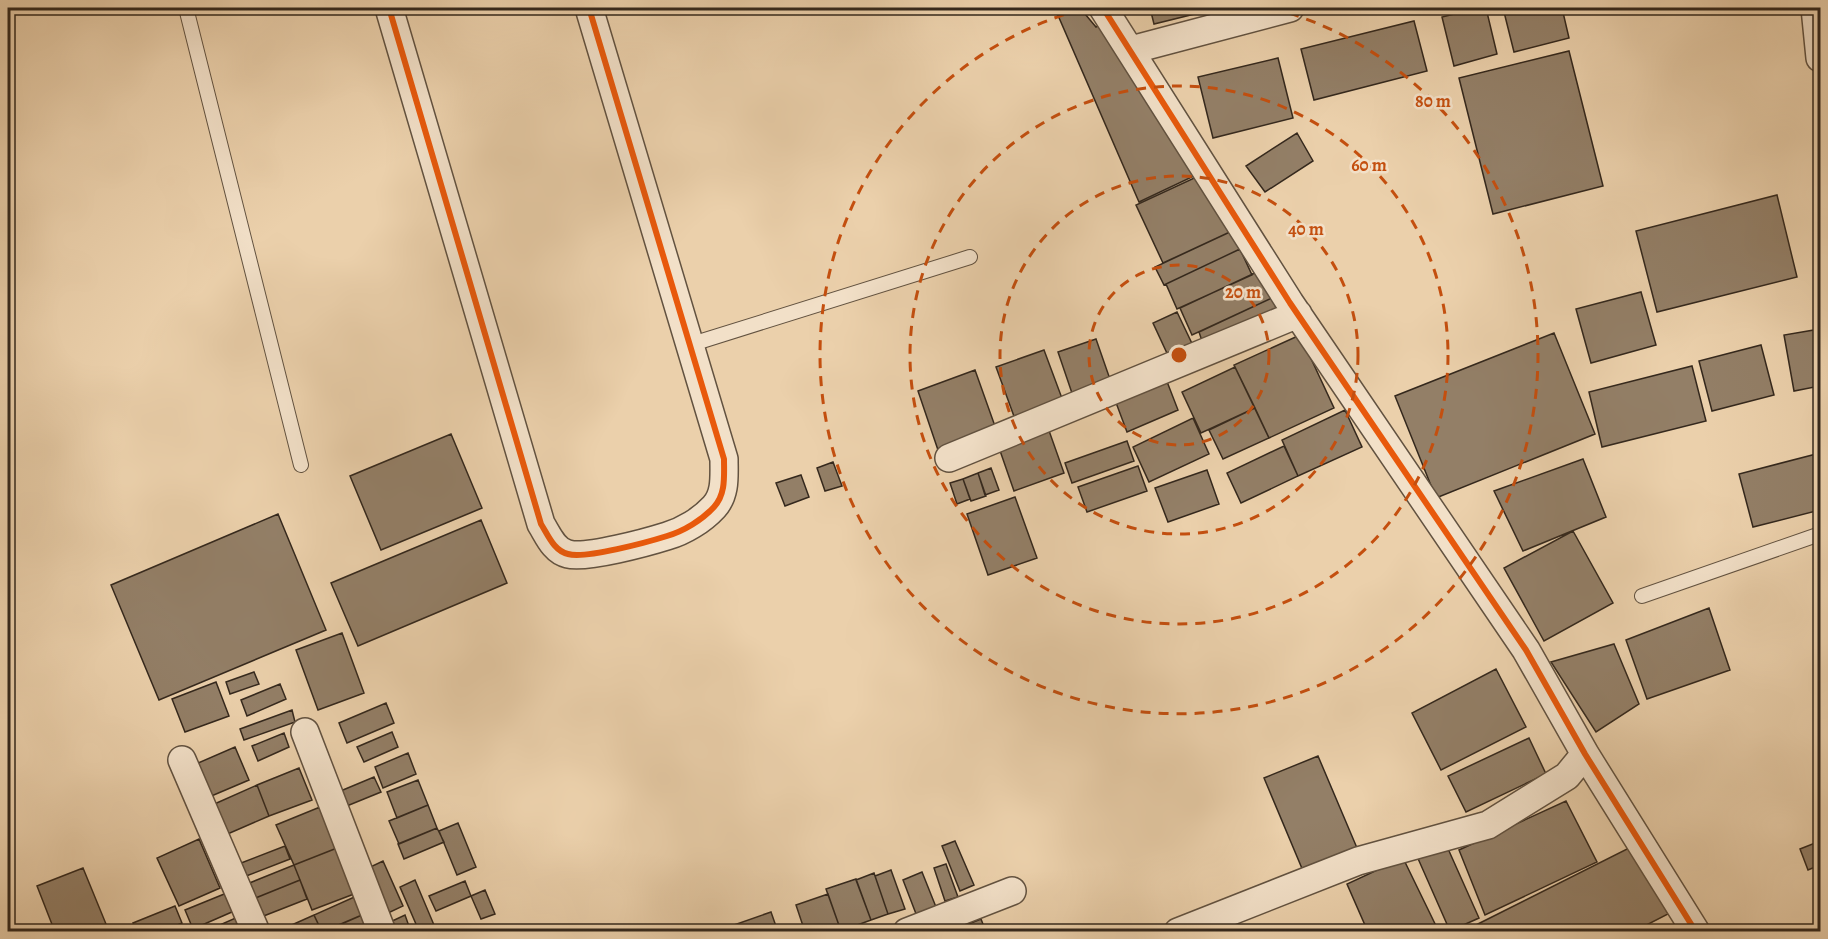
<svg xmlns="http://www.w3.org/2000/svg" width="1828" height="939" viewBox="0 0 1828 939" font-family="Alegreya,serif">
  <rect width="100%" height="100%" fill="#ebd0ab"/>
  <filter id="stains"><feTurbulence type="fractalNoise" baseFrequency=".00333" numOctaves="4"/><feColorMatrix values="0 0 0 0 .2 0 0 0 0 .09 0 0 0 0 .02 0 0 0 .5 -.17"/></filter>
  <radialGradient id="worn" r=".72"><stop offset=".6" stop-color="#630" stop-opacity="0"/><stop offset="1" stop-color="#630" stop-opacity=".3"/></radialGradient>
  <path fill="#937f67" stroke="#34281d" stroke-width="1.5" d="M 1067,8 L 1080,8 L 1096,27 L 1102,24 L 1194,176 L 1139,202 L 1057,13 Z
    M 1150,8 L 1219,8 L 1154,24 Z
    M 1479,8 L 1486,8 L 1497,54 L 1454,66 L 1442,17 Z
    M 1503,8 L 1562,8 L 1569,38 L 1514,52 Z
    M 1414,21 L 1427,71 L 1314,100 L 1301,49 Z
    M 1569,51 L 1603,186 L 1493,214 L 1459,78 Z
    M 1278,58 L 1293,118 L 1213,138 L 1198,77 Z
    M 1297,133 L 1313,161 L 1265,192 L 1246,166 Z
    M 1205,173 L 1232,231 L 1163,263 L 1136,205 Z
    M 1777,195 L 1797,277 L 1657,312 L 1636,231 Z
    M 1232,231 L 1240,249 L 1164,285 L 1155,267 Z
    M 1240,249 L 1252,275 L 1177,309 L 1166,284 Z
    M 1259,271 L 1272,298 L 1192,335 L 1180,308 Z
    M 1641,292 L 1656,345 L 1591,363 L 1576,309 Z
    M 1272,298 L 1280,317 L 1204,347 L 1199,332 Z
    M 1177,312 L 1196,352 L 1172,364 L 1153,323 Z
    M 1820,329 L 1820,386 L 1794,391 L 1784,335 Z
    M 1554,333 L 1595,434 L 1436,498 L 1395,396 Z
    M 1300,335 L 1334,408 L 1269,438 L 1234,365 Z
    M 1096,339 L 1112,385 L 1074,399 L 1058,352 Z
    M 1761,345 L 1774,395 L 1712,411 L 1699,361 Z
    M 1044,350 L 1063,401 L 1015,419 L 996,367 Z
    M 1692,366 L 1706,421 L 1602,447 L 1589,392 Z
    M 1235,367 L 1255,408 L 1201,433 L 1182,392 Z
    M 975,370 L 996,429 L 938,450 L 918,391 Z
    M 1166,379 L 1178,410 L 1127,432 L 1115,400 Z
    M 1255,408 L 1269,438 L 1223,459 L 1209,430 Z
    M 1345,410 L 1362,447 L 1298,476 L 1282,440 Z
    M 1193,418 L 1209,454 L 1149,482 L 1133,447 Z
    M 1047,425 L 1064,473 L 1014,491 L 997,442 Z
    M 451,434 L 482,508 L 381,550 L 350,476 Z
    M 1127,441 L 1134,461 L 1072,483 L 1065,463 Z
    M 1284,446 L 1298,476 L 1241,503 L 1227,473 Z
    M 1820,453 L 1820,510 L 1753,527 L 1739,474 Z
    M 1583,459 L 1606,517 L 1523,551 L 1494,491 Z
    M 833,462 L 842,486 L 825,491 L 817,468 Z
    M 1138,466 L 1147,491 L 1087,512 L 1078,487 Z
    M 991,468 L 999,490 L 985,495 L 978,473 Z
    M 1207,470 L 1219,504 L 1168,522 L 1155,488 Z
    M 978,473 L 986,496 L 971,501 L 963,479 Z
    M 801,475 L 809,497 L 785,506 L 776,483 Z
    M 963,479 L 970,499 L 957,504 L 950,483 Z
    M 1015,497 L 1037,558 L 988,575 L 967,514 Z
    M 278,514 L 326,630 L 159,700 L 111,585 Z
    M 481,520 L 507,583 L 358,646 L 331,583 Z
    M 1573,531 L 1613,603 L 1544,641 L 1504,568 Z
    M 1709,608 L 1730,670 L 1647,699 L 1626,640 Z
    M 342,633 L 364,693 L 318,710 L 296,650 Z
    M 1614,644 L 1639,704 L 1596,732 L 1551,662 Z
    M 1496,669 L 1526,727 L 1441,770 L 1412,713 Z
    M 254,672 L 259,684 L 230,694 L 226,682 Z
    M 216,682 L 229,716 L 185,732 L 172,699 Z
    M 280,684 L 286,699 L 247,716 L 241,700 Z
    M 386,703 L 394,723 L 347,743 L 339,723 Z
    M 292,710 L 295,722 L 244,740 L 240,729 Z
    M 392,732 L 398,747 L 364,762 L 357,747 Z
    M 284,733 L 289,747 L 258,761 L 252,746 Z
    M 1529,738 L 1546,774 L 1466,812 L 1448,776 Z
    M 235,747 L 249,780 L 202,800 L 189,767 Z
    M 408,753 L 416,774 L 383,788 L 375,767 Z
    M 1318,756 L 1360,855 L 1306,878 L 1264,778 Z
    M 299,768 L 312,800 L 269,816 L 257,785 Z
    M 374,777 L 381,792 L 337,810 L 331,795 Z
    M 418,780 L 428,805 L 397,818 L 387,792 Z
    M 257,785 L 269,816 L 223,836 L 210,806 Z
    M 1566,801 L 1597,862 L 1485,915 L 1459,850 Z
    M 428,805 L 437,828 L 399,844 L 389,821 Z
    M 320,807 L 337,848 L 294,865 L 276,825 Z
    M 458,823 L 476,867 L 457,875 L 439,831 Z
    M 437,828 L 444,842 L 404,859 L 398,844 Z
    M 199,839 L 220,888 L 179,906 L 157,858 Z
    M 955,841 L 974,885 L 960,891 L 942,846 Z
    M 1820,841 L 1820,865 L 1808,870 L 1800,849 Z
    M 1445,842 L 1479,918 L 1450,931 L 1416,854 Z
    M 285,846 L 290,859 L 241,878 L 236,865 Z
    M 1633,846 L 1668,914 L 1633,932 L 1469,932 L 1468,929 Z
    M 337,848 L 354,894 L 312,910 L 294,865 Z
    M 1403,858 L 1439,932 L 1368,932 L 1347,884 Z
    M 383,861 L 403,906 L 386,914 L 366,869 Z
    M 946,864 L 958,897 L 945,901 L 934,868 Z
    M 294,865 L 300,880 L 248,901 L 242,886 Z
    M 83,868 L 106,924 L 87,932 L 55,932 L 37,886 Z
    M 891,870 L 905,909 L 888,914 L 875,876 Z
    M 922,872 L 938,912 L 918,919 L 903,880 Z
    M 874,873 L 888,914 L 871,920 L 856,880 Z
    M 856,879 L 871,920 L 841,931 L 826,889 Z
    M 300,880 L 307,899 L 256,919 L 248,901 Z
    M 415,880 L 434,925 L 419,931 L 400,887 Z
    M 465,881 L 471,896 L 436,911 L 429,896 Z
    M 234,890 L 241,908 L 193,929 L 185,910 Z
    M 485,890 L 495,914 L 481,919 L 471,896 Z
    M 361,894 L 369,912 L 322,932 L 314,915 Z
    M 828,894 L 841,931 L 805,932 L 796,905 Z
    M 175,906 L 182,923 L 161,932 L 137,932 L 133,923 Z
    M 369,912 L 377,932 L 323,932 Z
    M 771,912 L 778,932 L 736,932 L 734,925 Z
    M 314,915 L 322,932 L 276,932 Z
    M 405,915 L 411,932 L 391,932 L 388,923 Z
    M 240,916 L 241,932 L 204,932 Z
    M 981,919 L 986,932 L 956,932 L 956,929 Z
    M 187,925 L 190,932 L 170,932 Z"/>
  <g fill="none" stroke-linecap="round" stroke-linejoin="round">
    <g stroke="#625240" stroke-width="16">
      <path id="service" d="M 186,8 L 301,465
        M 689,345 L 970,257
        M 1642,596 L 1820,534"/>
    </g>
    <g stroke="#625240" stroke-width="30">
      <path id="minor" d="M 389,8 L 541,524 C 548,535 554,551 568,554 C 586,559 648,542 667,536 C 684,531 702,520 714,507 C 726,494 724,476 724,459 L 589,8
        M 1103,8 L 1290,303 L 1526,650 L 1585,754 L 1696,932
        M 1815,8 L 1820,58
        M 1131,50 L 1290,8
        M 949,458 L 1298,314
        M 305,732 L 382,932
        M 182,760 L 256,932
        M 907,932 L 1012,891
        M 1178,932 L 1358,861 L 1488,825 L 1567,776 L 1585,754"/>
    </g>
    <use href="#service" stroke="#f2e0c8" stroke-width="14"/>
    <use href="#minor" stroke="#f2e0c8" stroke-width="27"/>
    <g stroke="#f2e0c8" stroke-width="10">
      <path id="cycleway" d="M 389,8 L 541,524 C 548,535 554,551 568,554 C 586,559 648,542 667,536 C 684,531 702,520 714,507 C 726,494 724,476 724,459 L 589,8
        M 1103,8 L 1290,303 L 1526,650 L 1585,754 L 1696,932"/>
    </g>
    <use href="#cycleway" stroke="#e8590c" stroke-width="6"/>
  </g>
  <g fill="none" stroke="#c44f0f" stroke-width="3" stroke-dasharray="10 8">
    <circle cx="1179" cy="355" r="90"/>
    <circle cx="1179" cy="355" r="179"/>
    <circle cx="1179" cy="355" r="269"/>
    <path d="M1272 8A359 359 0 1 1 1086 8"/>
  </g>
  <circle cx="1179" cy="355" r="9" fill="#c44f0f" stroke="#f2e0c8" stroke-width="3"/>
  <g font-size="18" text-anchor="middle" font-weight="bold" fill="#c44f0f" stroke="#f2e0c8" stroke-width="5" stroke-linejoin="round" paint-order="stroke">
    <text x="1433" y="107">80 m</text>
    <text x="1369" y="171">60 m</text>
    <text x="1306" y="235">40 m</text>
    <text x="1243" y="298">20 m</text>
  </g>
  <rect width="1828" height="939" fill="none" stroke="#ebd0ab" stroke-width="30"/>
  <rect x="9" y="9" width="1810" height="921" fill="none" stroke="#34281d" stroke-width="3"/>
  <rect x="15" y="15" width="1798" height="909" fill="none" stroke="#34281d" stroke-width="1.5"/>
  <rect width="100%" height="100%" filter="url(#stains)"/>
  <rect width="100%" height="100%" fill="url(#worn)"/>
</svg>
